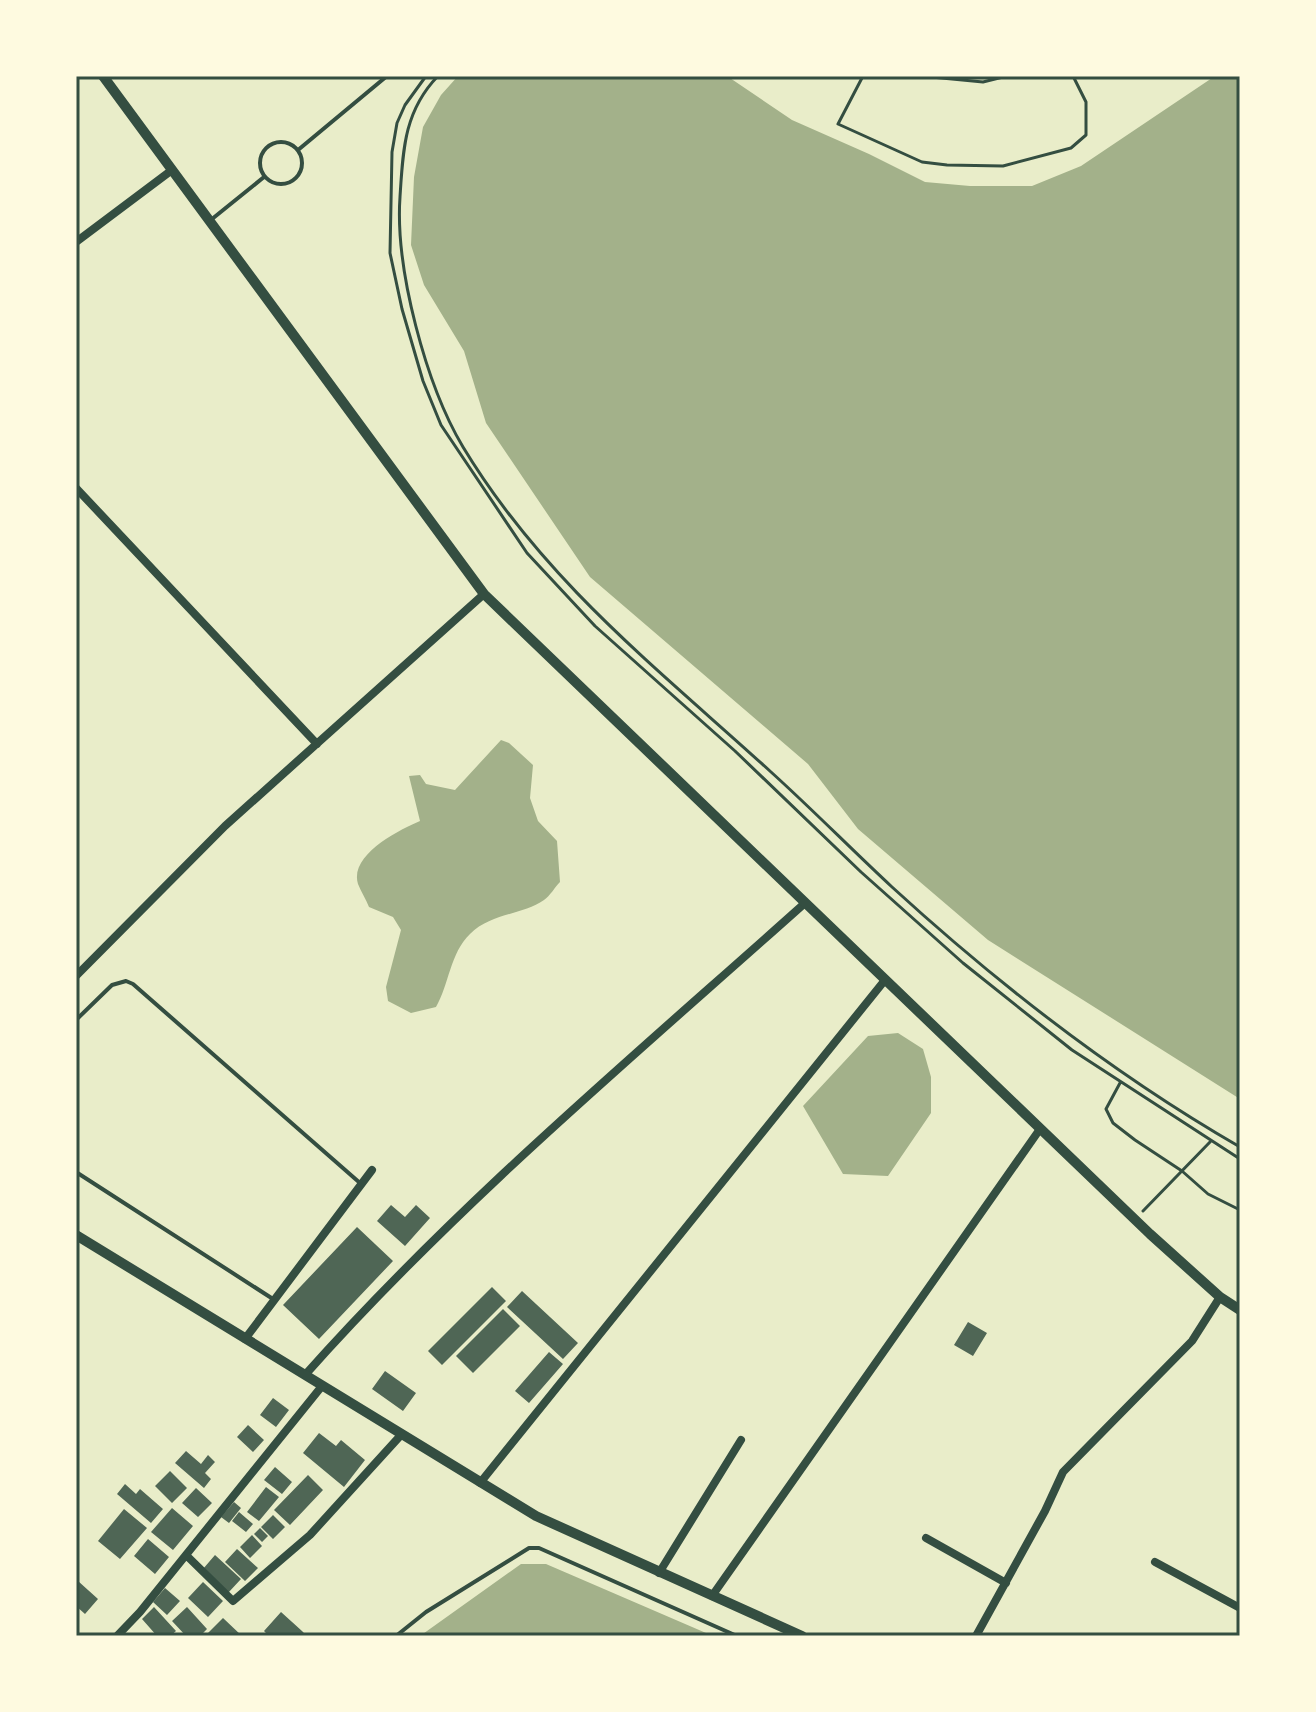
<svg xmlns="http://www.w3.org/2000/svg" width="1316" height="1712" viewBox="0 0 1316 1712" font-family="Jost,sans-serif">
  <rect width="100%" height="100%" fill="#e9edc9"/>
  <path fill="#a3b18a" d="M 458,76 L 727,76 L 792,120 L 869,154 L 925,182 L 970,186 L 1032,186 L 1081,166 L 1215,76 L 1240,76 L 1240,1099 L 988,940 L 858,829 L 808,764 L 590,577 L 486,423 L 464,351 L 424,285 L 411,245 L 414,177 L 423,127 L 441,95 Z
    M 501,740 L 509,743 L 533,765 L 530,798 L 538,821 L 557,841 L 560,882 C 555,887 550,896 544,900 C 523,915 491,913 470,934 C 450,953 449,985 436,1007 L 411,1013 L 388,1001 L 386,987 L 401,930 L 393,917 L 369,907 C 366,899 361,892 358,884 C 349,855 399,830 420,821 L 409,776 L 420,775 L 426,784 L 455,790 Z
    M 898,1033 L 923,1049 L 931,1077 L 931,1113 L 888,1176 L 843,1174 L 803,1106 L 868,1036 Z
    M 521,1564 L 546,1564 L 713,1636 L 420,1636 Z"/>
  <path fill="#4f6655" d="M 391,1205 L 405,1217 L 416,1205 L 430,1218 L 405,1246 L 377,1221 Z
    M 357,1227 L 393,1261 L 319,1339 L 283,1305 Z
    M 492,1287 L 506,1301 L 442,1365 L 428,1351 Z
    M 522,1291 L 578,1343 L 563,1359 L 507,1307 Z
    M 503,1309 L 520,1326 L 473,1373 L 456,1356 Z
    M 968,1322 L 987,1333 L 973,1356 L 954,1345 Z
    M 549,1352 L 563,1364 L 529,1403 L 515,1391 Z
    M 385,1371 L 416,1393 L 403,1411 L 372,1389 Z
    M 273,1398 L 289,1410 L 276,1427 L 260,1415 Z
    M 248,1425 L 264,1440 L 253,1452 L 237,1437 Z
    M 319,1433 L 336,1446 L 341,1440 L 365,1460 L 344,1487 L 303,1453 Z
    M 186,1451 L 201,1464 L 208,1455 L 215,1462 L 205,1473 L 211,1479 L 204,1488 L 175,1463 Z
    M 275,1467 L 292,1482 L 282,1494 L 264,1480 Z
    M 170,1471 L 187,1488 L 172,1503 L 155,1486 Z
    M 308,1475 L 323,1490 L 290,1525 L 274,1510 Z
    M 125,1484 L 136,1494 L 140,1489 L 163,1509 L 151,1523 L 117,1494 Z
    M 266,1487 L 279,1497 L 259,1521 L 247,1512 Z
    M 196,1488 L 212,1503 L 198,1517 L 182,1503 Z
    M 234,1502 L 241,1508 L 229,1523 L 221,1517 Z
    M 172,1508 L 193,1526 L 173,1550 L 151,1532 Z
    M 124,1509 L 147,1528 L 120,1559 L 98,1541 Z
    M 239,1512 L 253,1524 L 246,1532 L 232,1521 Z
    M 273,1515 L 285,1527 L 273,1539 L 261,1527 Z
    M 260,1528 L 268,1536 L 262,1542 L 254,1534 Z
    M 252,1535 L 262,1546 L 250,1558 L 240,1547 Z
    M 148,1539 L 169,1557 L 155,1574 L 134,1556 Z
    M 237,1549 L 258,1568 L 245,1581 L 225,1562 Z
    M 215,1555 L 241,1579 L 228,1593 L 203,1569 Z
    M 78,1581 L 98,1599 L 85,1614 L 76,1606 Z
    M 203,1582 L 223,1601 L 208,1617 L 188,1598 Z
    M 165,1588 L 180,1601 L 167,1615 L 153,1602 Z
    M 154,1607 L 176,1631 L 170,1636 L 157,1636 L 142,1619 Z
    M 187,1607 L 207,1629 L 200,1636 L 186,1636 L 172,1621 Z
    M 281,1612 L 302,1631 L 307,1636 L 269,1636 L 264,1631 Z
    M 223,1618 L 242,1636 L 205,1636 Z"/>
  <g fill="none" stroke-linecap="round" stroke-linejoin="round">
    <path stroke="#344e41" stroke-width="3" d="M 426,76 L 405,105 L 397,123 L 392,152 L 390,253 L 402,309 L 423,381 L 441,425 L 527,553 L 595,626 L 735,751 L 861,872 L 963,963 L 1072,1050 L 1240,1159
      M 438,76 C 404,111 403,150 400,197 C 395,269 426,385 463,447 C 544,581 657,668 771,772 C 812,809 851,849 892,887 C 998,984 1115,1075 1240,1147
      M 863,76 L 838,124 L 922,162 L 947,165 L 1003,166 L 1071,148 L 1086,135 L 1086,102 L 1073,76
      M 921,76 L 983,82 L 1007,76
      M 1120,1083 L 1106,1109 L 1113,1123 L 1135,1140 L 1182,1171 L 1208,1194 L 1240,1210
      M 1143,1211 L 1210,1142"/>
    <path stroke="#344e41" stroke-width="4" d="M260 163a21 21 0 1 1 42 0a21 21 0 1 1-42 0Z
      M 298,150 L 387,76
      M 212,219 L 264,177
      M 76,1020 L 112,985 L 126,981 L 133,984 L 360,1183
      M 76,1172 L 273,1299
      M 396,1636 L 426,1612 L 529,1548 L 539,1548 L 737,1636"/>
    <path stroke="#344e41" stroke-width="8" d="M 76,242 L 172,170
      M 76,488 L 317,744
      M 76,976 L 225,826 L 484,594
      M 245,1339 L 372,1170
      M 305,1375 C 457,1204 634,1056 805,903
      M 480,1483 L 885,980
      M 926,1538 L 1006,1583
      M 186,1555 L 233,1601 L 310,1535 L 401,1435
      M 1155,1562 L 1240,1608
      M 659,1573 L 741,1440
      M 712,1596 L 1040,1129
      M 117,1636 L 140,1612 L 322,1386
      M 976,1636 L 1045,1511 L 1063,1472 L 1192,1341 L 1220,1297"/>
    <path stroke="#344e41" stroke-width="10" d="M 103,76 L 484,594 L 1150,1234 L 1220,1297 L 1240,1310
      M 76,1235 L 536,1516 L 802,1636"/>
  </g>
  <rect width="1316" height="1712" fill="none" stroke="#fefae0" stroke-width="156"/>
  <rect x="78" y="78" width="1160" height="1556" fill="none" stroke="#344e41" stroke-width="3"/>
</svg>
